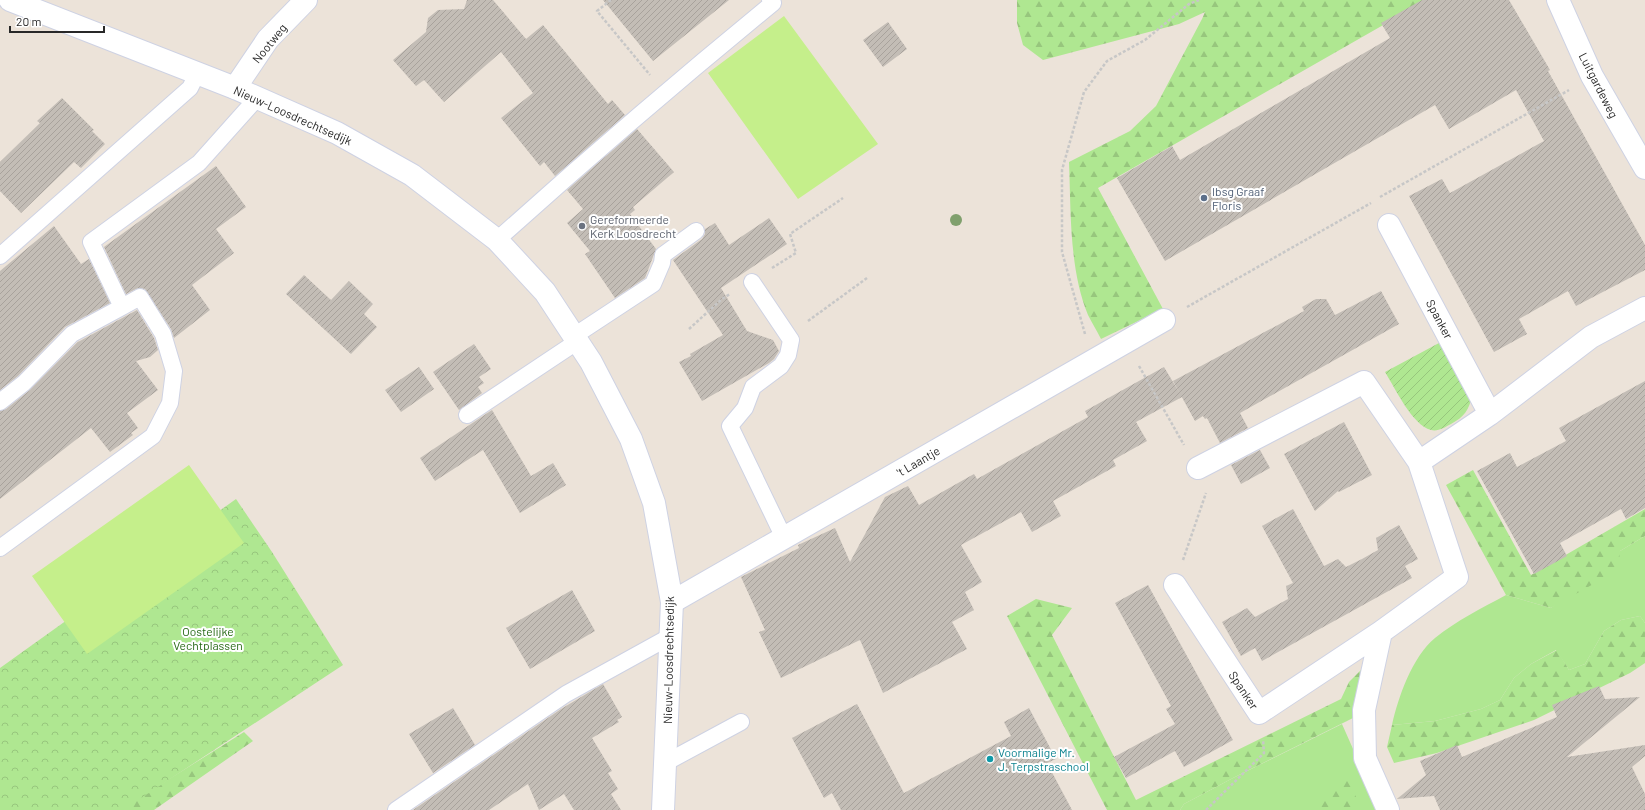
<svg xmlns="http://www.w3.org/2000/svg" width="1645" height="810" viewBox="0 0 1645 810" font-family="Barlow,sans-serif">
  <defs>
    <pattern id="forest-firs" width="22" height="20" patternUnits="userSpaceOnUse"><rect width="22" height="20" fill="#afe791"/><path d="M5 1l3.5 6h-7zM16 11l3.5 6h-7z" fill="#97c67d"/></pattern>
    <pattern id="park-crowns" width="20" height="18" patternUnits="userSpaceOnUse"><rect width="20" height="18" fill="#afe791"/><path d="M2 6a3 3 0 1 1 6 0M12 15a3 3 0 1 1 6 0" fill="none" stroke="#97c67d"/></pattern>
    <pattern id="garden-furrows" width="10" height="10" patternUnits="userSpaceOnUse"><rect width="10" height="10" fill="#afe791"/><path d="M-1 1l2-2M0 10L10 0M9 11l2-2" fill="none" stroke="#97c67d"/></pattern>
    <pattern id="building-hatch" width="6" height="6" patternUnits="userSpaceOnUse"><rect width="6" height="6" fill="#c3bdb6"/><path d="M-1 1l2-2M0 6l6-6M5 7l2-2" fill="none" stroke="#a8a29c"/></pattern>
  </defs>
  <rect width="100%" height="100%" fill="#ece3d9"/>
  <path fill="#afe791" d="M 1645,536 L 1645,623 L 1640,616 L 1621,620 L 1604,631 L 1585,664 L 1569,670 L 1556,650 L 1531,664 L 1514,678 L 1500,700 L 1481,709 L 1435,721 L 1392,725 C 1398,698 1412,657 1435,638 C 1456,621 1482,608 1506,595 L 1551,608 L 1620,551 Z
    M 1342,724 L 1380,810 L 1180,810 L 1184,804 L 1233,778 Z"/>
  <path fill="url(#forest-firs)" d="M 1017,0 L 1427,0 L 1098,188 L 1163,309 L 1101,339 C 1097,331 1092,323 1088,315 C 1069,269 1071,211 1069,162 L 1130,131 L 1156,106 L 1202,19 L 1205,12 L 1179,24 L 1043,60 L 1023,45 L 1017,23 Z
    M 1473,470 L 1531,575 L 1645,509 L 1645,536 L 1620,551 L 1618,570 L 1551,608 L 1506,595 L 1446,485 Z
    M 1036,599 L 1072,608 L 1052,635 L 1136,800 L 1341,699 L 1349,682 L 1365,666 L 1359,715 L 1233,778 L 1184,804 L 1180,810 L 1107,810 L 1007,616 Z
    M 1640,616 L 1645,623 L 1645,663 L 1630,673 L 1534,720 L 1437,753 L 1394,763 L 1387,747 L 1392,725 L 1435,721 L 1481,709 L 1500,700 L 1514,678 L 1531,664 L 1557,650 L 1569,670 L 1585,664 L 1604,631 L 1621,620 Z
    M 244,732 L 253,741 L 154,810 L 120,810 Z
    M 1349,779 L 1361,810 L 1314,810 L 1312,801 Z"/>
  <path fill="url(#park-crowns)" d="M 236,499 L 272,552 L 343,665 L 123,810 L 0,810 L 0,668 Z"/>
  <path fill="url(#garden-furrows)" d="M 1439,343 L 1472,396 C 1469,410 1464,417 1451,424 C 1445,427 1438,432 1431,430 C 1412,425 1395,388 1385,372 Z"/>
  <path fill="#c5ef8b" d="M 784,16 L 878,144 L 798,199 L 708,73 Z
    M 189,465 L 244,543 L 87,654 L 32,576 Z"/>
  <path fill="url(#building-hatch)" d="M 467,0 L 493,0 L 526,39 L 543,25 L 608,104 L 612,100 L 625,115 L 555,176 L 544,162 L 540,166 L 501,118 L 533,93 L 501,52 L 444,102 L 424,80 L 416,86 L 393,60 L 426,32 L 428,18 L 438,10 L 464,9 Z
    M 603,0 L 729,0 L 653,61 Z
    M 1422,0 L 1509,0 L 1550,70 L 1548,71 L 1645,245 L 1645,270 L 1576,306 L 1568,291 L 1519,319 L 1527,334 L 1494,352 L 1409,196 L 1442,179 L 1450,193 L 1544,141 L 1516,90 L 1449,129 L 1435,105 L 1165,261 L 1117,178 L 1172,146 L 1180,160 L 1390,38 L 1381,23 Z
    M 888,22 L 907,49 L 883,67 L 863,40 Z
    M 62,98 L 94,130 L 92,131 L 105,144 L 81,168 L 74,162 L 21,213 L 0,191 L 0,162 L 40,123 L 37,121 Z
    M 637,129 L 674,172 L 633,207 L 635,210 L 630,214 L 656,249 L 645,278 L 615,298 L 585,254 L 590,251 L 567,223 L 583,209 L 567,190 Z
    M 216,166 L 246,207 L 216,229 L 234,253 L 192,285 L 210,310 L 174,338 L 171,329 L 145,289 L 140,288 L 136,289 L 126,294 L 104,247 Z
    M 769,218 L 787,244 L 721,288 L 747,331 L 773,340 L 779,351 L 774,359 L 769,363 L 702,401 L 679,362 L 691,356 L 690,354 L 723,335 L 673,260 L 702,239 L 705,234 L 705,229 L 715,223 L 729,245 Z
    M 54,226 L 81,264 L 89,259 L 110,303 L 65,327 L 18,376 L 0,390 L 0,271 Z
    M 304,275 L 331,300 L 349,281 L 373,304 L 364,314 L 377,327 L 351,354 L 286,294 Z
    M 1381,291 L 1399,324 L 1240,413 L 1248,428 L 1220,443 L 1207,418 L 1205,419 L 1203,416 L 1195,421 L 1173,381 L 1304,311 L 1302,307 L 1316,299 L 1326,299 L 1335,315 Z
    M 137,310 L 154,338 L 158,350 L 150,357 L 136,361 L 158,390 L 127,413 L 138,428 L 131,433 L 133,435 L 110,452 L 91,428 L 0,499 L 0,411 L 6,409 L 30,390 L 78,342 Z
    M 474,344 L 491,369 L 479,377 L 484,383 L 478,387 L 482,393 L 459,410 L 433,372 Z
    M 419,367 L 434,389 L 401,412 L 385,390 Z
    M 1164,367 L 1182,397 L 1136,422 L 1147,441 L 1113,460 L 1116,466 L 1053,501 L 1061,516 L 1032,532 L 1021,512 L 961,545 L 982,582 L 965,592 L 974,610 L 952,622 L 967,649 L 883,693 L 860,640 L 781,678 L 759,632 L 765,630 L 741,577 L 799,548 L 798,545 L 835,528 L 850,562 L 885,497 L 908,486 L 919,505 L 974,474 L 977,479 L 1088,417 L 1085,411 Z
    M 1645,381 L 1645,508 L 1626,519 L 1621,509 L 1560,543 L 1567,556 L 1534,574 L 1477,471 L 1510,453 L 1517,467 L 1566,441 L 1559,428 Z
    M 492,410 L 531,476 L 553,463 L 566,485 L 520,513 L 483,450 L 435,481 L 420,458 Z
    M 1344,422 L 1372,475 L 1339,492 L 1338,491 L 1315,511 L 1284,454 Z
    M 1260,450 L 1270,468 L 1241,484 L 1231,465 Z
    M 1293,509 L 1324,566 L 1338,559 L 1346,567 L 1362,559 L 1378,550 L 1376,538 L 1399,525 L 1418,559 L 1405,566 L 1412,578 L 1262,661 L 1255,648 L 1241,656 L 1222,622 L 1247,608 L 1255,617 L 1288,599 L 1286,586 L 1293,583 L 1262,526 Z
    M 1148,585 L 1233,740 L 1184,767 L 1175,751 L 1126,778 L 1114,757 L 1175,724 L 1166,709 L 1171,706 L 1115,603 Z
    M 572,590 L 595,631 L 530,669 L 506,628 Z
    M 603,684 L 622,717 L 617,720 L 619,722 L 592,738 L 612,771 L 608,773 L 618,789 L 611,794 L 621,810 L 574,810 L 564,794 L 539,810 L 528,784 L 489,810 L 413,810 L 561,709 Z
    M 1599,686 L 1605,699 L 1640,697 L 1567,757 L 1645,745 L 1645,756 L 1632,767 L 1645,794 L 1645,810 L 1440,810 L 1434,796 L 1397,799 L 1426,775 L 1420,761 L 1457,745 L 1462,757 L 1557,717 L 1552,705 Z
    M 857,704 L 904,793 L 1011,736 L 1004,722 L 1029,708 L 1056,759 L 1047,763 L 1072,810 L 841,810 L 832,793 L 824,798 L 792,738 Z
    M 453,708 L 475,745 L 433,773 L 409,734 Z"/>
  <g fill="none" stroke-linecap="round" stroke-linejoin="round">
    <g stroke="#ced2e3" stroke-width="18">
      <path id="lane" d="M 497,240 C 587,159 679,80 773,3 L 770,0
        M 0,256 L 190,88 L 197,74
        M 752,282 L 791,340 L 788,355 L 781,366 L 753,387 L 745,408 L 730,426 L 784,538
        M 574,336 L 653,284 L 662,263 L 663,255 L 696,231
        M 0,402 L 24,383 L 72,334 L 122,307 L 91,242 L 199,163 L 257,98
        M 467,415 L 578,341
        M 0,548 L 153,436 L 170,403 L 174,371 L 163,334 L 140,297 L 122,307
        M 665,763 L 741,722
        M 396,810 L 566,694 L 671,636"/>
    </g>
    <g stroke="#ced2e3" stroke-width="24">
      <path id="street" d="M 1558,0 L 1592,76 L 1645,168
        M 235,88 L 268,39 L 306,0
        M 1389,225 L 1490,414
        M 1198,468 L 1364,382 L 1419,462
        M 1175,585 L 1259,713 L 1381,632
        M 672,602 L 1164,320
        M 1388,810 L 1365,758 L 1364,710 L 1381,632 L 1457,577 L 1419,462 L 1490,414 L 1591,337 L 1645,308"/>
    </g>
    <g stroke="#ced2e3" stroke-width="24">
      <path id="secondary" d="M 10,0 L 235,88 L 337,133 L 412,175 L 497,240 L 545,292 L 591,362 L 631,439 L 654,503 L 672,602 L 663,810"/>
    </g>
    <path stroke="#c7c7c7" stroke-width="2.5" stroke-dasharray="3 2" stroke-linecap="butt" d="M 611,0 L 597,11 L 650,75
      M 1380,197 L 1569,90
      M 772,268 L 796,253 L 790,234 L 843,198
      M 1187,307 L 1371,203
      M 808,321 L 867,278
      M 689,329 L 722,299 L 730,294
      M 1085,334 L 1062,252 L 1062,170 L 1084,92 L 1107,61 L 1145,40 L 1189,4 L 1199,0
      M 1139,366 L 1184,445
      M 1183,560 L 1206,493
      M 1206,810 L 1264,753 L 1263,739"/>
    <use href="#lane" stroke="#fff" stroke-width="16"/>
    <use href="#street" stroke="#fff" stroke-width="22"/>
    <use href="#secondary" stroke="#fff" stroke-width="22"/>
  </g>
  <circle fill="#80a06d" cx="956" cy="220" r="6"/>
  <circle fill="#5c6f8a" stroke="#fff" stroke-width="1.5" cx="1204" cy="198" r="4"/>
  <circle fill="#6b7280" stroke="#fff" stroke-width="1.5" cx="582" cy="226" r="4"/>
  <circle fill="#0f9aa8" stroke="#fff" stroke-width="1.5" cx="990" cy="759" r="4"/>
  <g text-anchor="middle" dominant-baseline="central" stroke-width="4" stroke-linejoin="round" paint-order="stroke">
    <g font-size="12" fill="#282828" stroke="#fff">
      <text transform="translate(269 43) rotate(-51)">Nootweg</text>
      <text transform="translate(1599 85) rotate(63)">Luitgardeweg</text>
      <text transform="translate(293 115) rotate(24)">Nieuw-Loosdrechtsedijk</text>
      <text transform="translate(1440 319) rotate(62)">Spanker</text>
      <text transform="translate(918 461) rotate(-30)">'t Laantje</text>
      <text transform="translate(668 660) rotate(-89)">Nieuw-Loosdrechtsedijk</text>
      <text transform="translate(1244 690) rotate(56)">Spanker</text>
    </g>
    <g font-size="12" fill="#4e5e75" stroke="#fff" text-anchor="start">
      <text x="1212" y="191">Ibsg Graaf<tspan x="1212" dy="14">Floris</tspan></text>
    </g>
    <g font-size="12" fill="#5b616d" stroke="#fff" text-anchor="start">
      <text x="590" y="219">Gereformeerde<tspan x="590" dy="14">Kerk Loosdrecht</tspan></text>
    </g>
    <g font-size="12" fill="#276915" stroke="#fff">
      <text x="208" y="631">Oostelijke<tspan x="208" dy="14">Vechtplassen</tspan></text>
    </g>
    <g font-size="12" fill="#0d838f" stroke="#fff" text-anchor="start">
      <text x="998" y="752">Voormalige Mr.<tspan x="998" dy="14">J. Terpstraschool</tspan></text>
    </g>
  </g>
  <path d="M10 26v6h94v-6" fill="none" stroke="#282828" stroke-width="2"/>
  <text x="16" y="26" font-size="12" fill="#282828" stroke="#ffffff" stroke-width="3" paint-order="stroke">20 m</text>
</svg>
